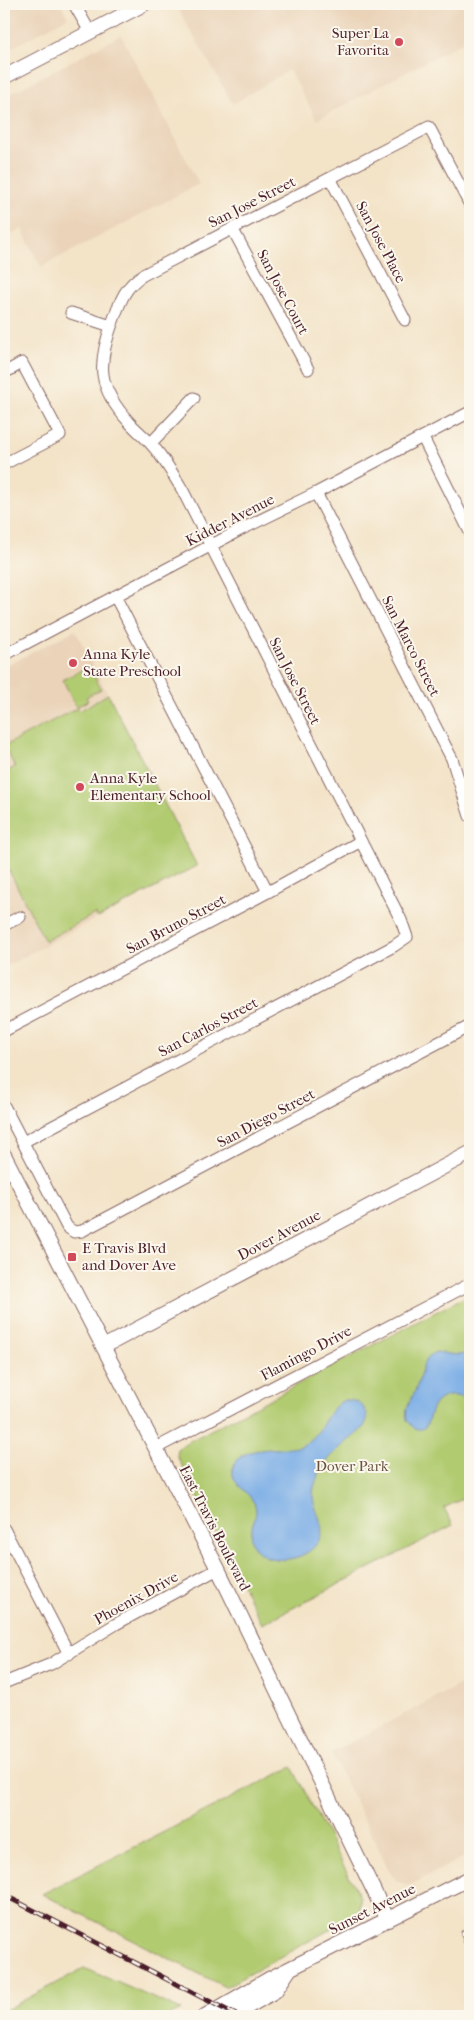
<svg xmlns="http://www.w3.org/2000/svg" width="474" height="2020" viewBox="0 0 474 2020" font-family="'IM FELL French Canon',serif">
  <rect width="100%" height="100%" fill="#fbf7ec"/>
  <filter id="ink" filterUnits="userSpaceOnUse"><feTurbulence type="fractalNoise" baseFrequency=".02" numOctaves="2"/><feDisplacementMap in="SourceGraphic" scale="10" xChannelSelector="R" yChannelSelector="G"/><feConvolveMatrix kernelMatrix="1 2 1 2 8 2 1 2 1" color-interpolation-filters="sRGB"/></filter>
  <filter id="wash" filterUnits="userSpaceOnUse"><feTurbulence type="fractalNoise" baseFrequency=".0096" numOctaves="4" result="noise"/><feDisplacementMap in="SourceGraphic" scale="20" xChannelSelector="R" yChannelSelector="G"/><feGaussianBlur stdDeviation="1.12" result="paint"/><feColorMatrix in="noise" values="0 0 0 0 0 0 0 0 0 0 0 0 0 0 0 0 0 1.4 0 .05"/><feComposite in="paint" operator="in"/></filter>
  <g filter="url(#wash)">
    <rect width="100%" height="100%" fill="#f3e3c7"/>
    <path fill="#ead3b8" d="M 4,4 L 61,4 L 68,17 L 4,52 Z
      M 183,4 L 470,4 L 470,38 L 317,120 L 289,70 L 233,104 L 177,7 Z
      M 121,35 L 199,184 L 41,267 L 22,229 L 4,239 L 4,97 Z
      M 75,630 L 197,866 L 4,967 L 4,667 Z
      M 470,1679 L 470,1854 L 416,1882 L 410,1885 L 404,1884 L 397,1881 L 391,1874 L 331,1753 Z"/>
    <path fill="#b1cb70" stroke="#7e754e" d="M 89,666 L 101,689 L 86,697 L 88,701 L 76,707 L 63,680 Z
      M 108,694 L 197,866 L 98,918 L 95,914 L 45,941 L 4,861 L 4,773 L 15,767 L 4,746 L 77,708 L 79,711 Z
      M 470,1294 L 470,1495 L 444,1508 L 453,1525 L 262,1624 L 177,1456 L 178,1449 L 184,1444 Z
      M 292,1767 L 360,1897 L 360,1908 L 353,1917 L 225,1987 L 42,1894 Z
      M 84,1968 L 181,2010 L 169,2016 L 4,2016 L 4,2011 Z"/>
    <path fill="#7aade6" stroke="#626688" d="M 436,1352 C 449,1353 457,1358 470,1352 L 470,1401 C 455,1392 438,1394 431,1411 C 429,1416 428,1423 426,1426 C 423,1430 419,1429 415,1429 L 407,1420 C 404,1405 413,1399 417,1386 C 422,1373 421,1358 436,1352 Z
      M 344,1400 C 352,1400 359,1401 364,1408 C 376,1425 352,1436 342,1446 C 335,1452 327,1460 322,1468 C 318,1475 314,1485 313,1493 C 312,1515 334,1528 312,1549 C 296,1563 262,1565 252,1543 C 246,1528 261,1516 254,1503 C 248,1490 227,1483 234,1465 C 244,1443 283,1452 301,1446 C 323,1437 324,1410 344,1400 Z"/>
  </g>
  <g filter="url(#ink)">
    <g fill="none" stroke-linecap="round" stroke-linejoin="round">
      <g stroke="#856462" stroke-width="13">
        <path id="minor" d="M 74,4 L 90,32
          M 330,178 L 405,320
          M 232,228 L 308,369
          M 71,313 L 111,326
          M 4,373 L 22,363 L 60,435 L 4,464
          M 423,438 L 470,532
          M 151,443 L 194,398
          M 316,493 L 452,759 L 470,816
          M 115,596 L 268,892
          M 4,655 L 242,529 L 316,493 L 470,412
          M 4,925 L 20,917
          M 4,1031 L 268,892 L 361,841
          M 4,1106 L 67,1227 L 74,1232 L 82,1231 L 470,1026
          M 23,1142 L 394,946 L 407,937 L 401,920 L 183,491 C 173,474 164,458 151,444 C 144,436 136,430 129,422 C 97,387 97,364 113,321 C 120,302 125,286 143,275 L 429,127 L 470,205
          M 156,1448 L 470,1284
          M 4,1529 L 69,1654
          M 4,1683 L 51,1664 L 116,1624 L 218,1569
          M 467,1934 L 470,1942"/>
      </g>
      <g stroke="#856462" stroke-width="16">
        <path id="major" d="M 4,77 L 144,4
          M 4,1155 L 218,1569 L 388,1920
          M 103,1347 L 470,1153
          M 205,2016 L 269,1979 L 470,1878
          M 232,2016 L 275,1991 L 289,1970"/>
      </g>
      <use href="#minor" stroke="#fff" stroke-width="11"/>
      <use href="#major" stroke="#fff" stroke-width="14"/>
      <g stroke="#4a1f2b" stroke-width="5">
        <path id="rail" d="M 4,1895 L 238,2016"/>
      </g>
      <use href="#rail" stroke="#fbf7ec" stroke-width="3" stroke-dasharray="9" stroke-linecap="butt"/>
    </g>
  </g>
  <g fill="#d1495b" stroke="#fbf7ec" stroke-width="2">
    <circle cx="399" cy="42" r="5"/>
    <circle cx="73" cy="663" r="5"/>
    <circle cx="80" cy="787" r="5"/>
    <rect x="67" y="1252" width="10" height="10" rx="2.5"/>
  </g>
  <g text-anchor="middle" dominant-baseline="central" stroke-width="4" stroke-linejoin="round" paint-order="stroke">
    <g font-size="15" fill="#4a1f2b" stroke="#fbf7ec" text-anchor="start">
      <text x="389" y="33" text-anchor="end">Super La<tspan x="389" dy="17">Favorita</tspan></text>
      <text x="83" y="654">Anna Kyle<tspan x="83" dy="17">State Preschool</tspan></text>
      <text x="90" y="778">Anna Kyle<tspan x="90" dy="17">Elementary School</tspan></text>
      <text x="82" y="1248">E Travis Blvd<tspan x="82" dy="17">and Dover Ave</tspan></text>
    </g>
    <g font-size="15" fill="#4a1f2b" stroke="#fbf7ec">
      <text transform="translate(252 202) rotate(-27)">San Jose Street</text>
      <text transform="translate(381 242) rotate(62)">San Jose Place</text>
      <text transform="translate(283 292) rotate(62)">San Jose Court</text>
      <text transform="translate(230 520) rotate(-27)">Kidder Avenue</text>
      <text transform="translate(411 646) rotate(63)">San Marco Street</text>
      <text transform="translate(295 681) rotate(63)">San Jose Street</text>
      <text transform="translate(176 924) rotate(-28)">San Bruno Street</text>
      <text transform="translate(208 1027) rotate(-28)">San Carlos Street</text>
      <text transform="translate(266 1118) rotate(-28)">San Diego Street</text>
      <text transform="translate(279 1235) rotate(-28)">Dover Avenue</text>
      <text transform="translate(306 1353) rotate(-28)">Flamingo Drive</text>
      <text transform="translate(215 1528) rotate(63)">East Travis Boulevard</text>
      <text transform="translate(136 1598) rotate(-29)">Phoenix Drive</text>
      <text transform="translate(372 1909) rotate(-27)">Sunset Avenue</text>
    </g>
    <g font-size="15" fill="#695340" stroke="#fbf7ec">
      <text x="352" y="1466">Dover Park</text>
    </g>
  </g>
  <rect width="474" height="2020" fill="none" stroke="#fbf7ec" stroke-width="20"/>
</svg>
